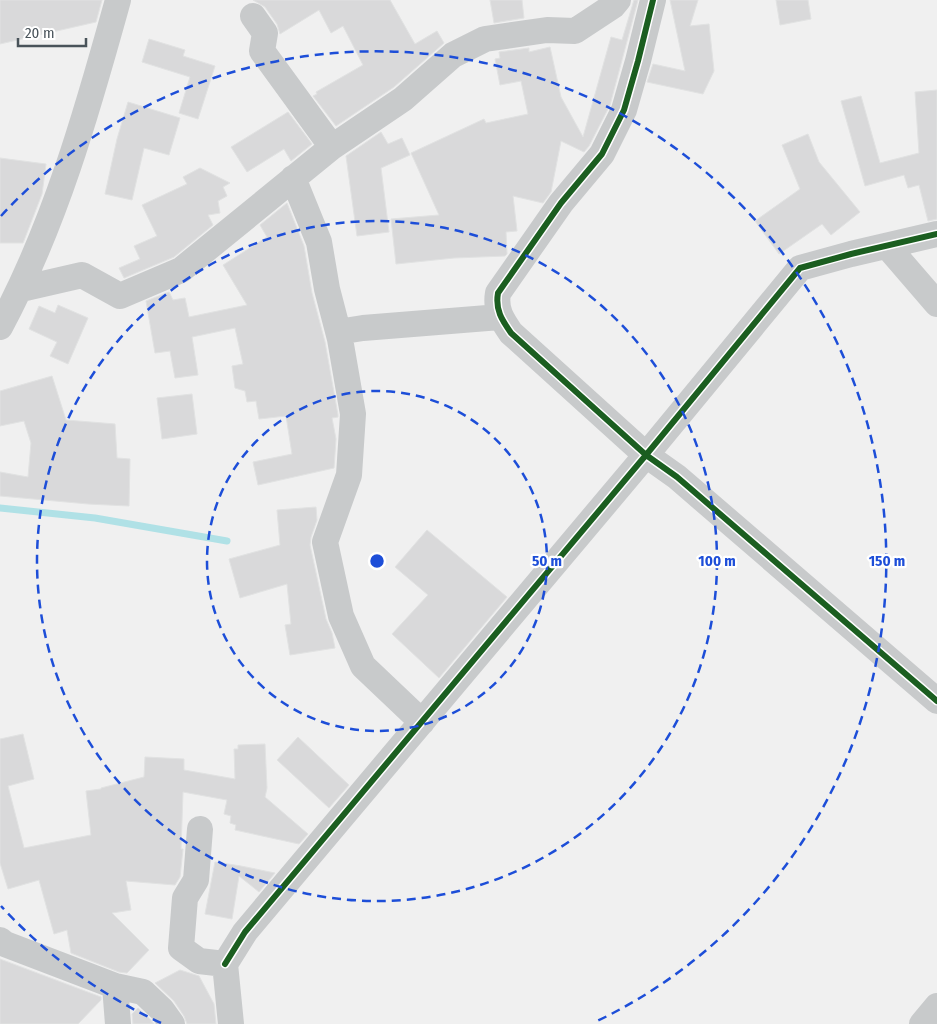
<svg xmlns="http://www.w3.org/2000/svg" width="937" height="1024" viewBox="0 0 937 1024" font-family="'Fira Sans Condensed',sans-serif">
  <rect width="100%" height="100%" fill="#f0f0f0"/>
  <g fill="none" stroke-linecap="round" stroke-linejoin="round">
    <path stroke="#b0e1e6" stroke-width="7" d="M 0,508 L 95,518 L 227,541"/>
  </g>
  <path fill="#d9d9da" stroke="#e1e2e2" d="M 0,0 L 102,0 L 96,22 L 0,44 Z
    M 253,0 L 390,0 L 415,44 L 437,31 L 444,43 L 394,87 L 336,126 L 313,96 L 317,94 L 316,92 L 363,65 L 343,26 L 331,33 L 319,10 L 280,34 L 277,24 L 265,7 Z
    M 490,0 L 522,0 L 524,18 L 494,23 Z
    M 634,0 L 638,0 L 610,105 L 589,146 L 584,152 L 561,141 L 551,192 L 543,203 L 513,196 L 517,231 L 506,232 L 507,254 L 505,256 L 454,258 L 396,264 L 391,219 L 439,215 L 411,153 L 484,119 L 486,123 L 528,114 L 521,81 L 500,85 L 495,59 L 500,58 L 499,52 L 529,48 L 529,52 L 550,47 L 561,97 L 583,137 L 611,37 L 622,40 Z
    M 670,0 L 698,0 L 690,26 L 709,24 L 714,71 L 703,94 L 647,82 L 653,64 L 685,71 Z
    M 776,0 L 808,0 L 811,19 L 780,25 Z
    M 149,39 L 185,50 L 183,56 L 215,66 L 198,119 L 179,113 L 190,77 L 142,62 Z
    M 937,90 L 937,219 L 928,221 L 919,185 L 908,188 L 904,175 L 865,186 L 841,101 L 861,96 L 880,163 L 919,153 L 915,92 Z
    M 128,102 L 180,118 L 169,155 L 144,148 L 132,200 L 105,194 L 117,139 Z
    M 288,112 L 312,144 L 291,161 L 284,149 L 247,172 L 231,147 Z
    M 381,132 L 388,144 L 402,138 L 410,155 L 381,168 L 389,232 L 357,236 L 346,156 Z
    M 808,134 L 819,162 L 860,212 L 831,235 L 822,224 L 779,254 L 755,221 L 800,189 L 782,145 Z
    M 0,158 L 46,164 L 42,194 L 23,243 L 0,243 Z
    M 200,168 L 230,183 L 223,187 L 227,196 L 218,201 L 220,213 L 208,215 L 213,225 L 174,257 L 124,278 L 119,268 L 140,259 L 134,246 L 157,236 L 142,205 L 187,184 L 183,177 Z
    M 287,203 L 304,246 L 312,293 L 325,342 L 338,415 L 338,417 L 332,418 L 336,439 L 334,468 L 258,485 L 253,462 L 292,454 L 286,416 L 259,419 L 256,401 L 247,402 L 245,391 L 235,388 L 232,366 L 243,364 L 235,328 L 192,337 L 198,375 L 175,378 L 170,351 L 155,353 L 146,301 L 169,292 L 173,300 L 185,298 L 189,317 L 247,305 L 223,265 L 267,237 L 260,225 Z
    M 58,305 L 88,318 L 68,364 L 50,356 L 57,342 L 29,329 L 39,306 L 55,313 Z
    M 52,376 L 66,420 L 115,424 L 117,458 L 130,459 L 129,506 L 88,504 L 0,496 L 0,472 L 28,477 L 31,443 L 24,421 L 0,426 L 0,391 Z
    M 192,394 L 197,434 L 162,439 L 157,398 Z
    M 316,507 L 317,520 L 311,537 L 310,545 L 326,619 L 332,633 L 335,648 L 290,655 L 285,625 L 291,624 L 287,584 L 240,598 L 229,559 L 280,545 L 277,510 Z
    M 427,530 L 507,597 L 439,678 L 392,634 L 428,595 L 395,567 Z
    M 23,734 L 34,779 L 8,786 L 24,848 L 91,835 L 86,791 L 101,789 L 101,788 L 144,777 L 145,757 L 184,759 L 184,770 L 235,779 L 234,749 L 238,749 L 238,745 L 265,744 L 267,788 L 265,797 L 308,834 L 299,844 L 235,830 L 236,825 L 230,823 L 231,816 L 224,814 L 227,800 L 183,792 L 181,849 L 183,849 L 180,877 L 175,885 L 126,881 L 131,910 L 112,913 L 149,950 L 127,973 L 119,972 L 71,953 L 67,930 L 54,934 L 39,880 L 8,889 L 0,863 L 0,739 Z
    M 298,737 L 349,785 L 329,808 L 277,760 Z
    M 215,862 L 241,866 L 275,873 L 259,892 L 239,876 L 232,919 L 205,914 Z
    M 0,959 L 101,997 L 101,1000 L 78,1024 L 0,1024 Z
    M 180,970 L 199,976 L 214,1004 L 216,1024 L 187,1024 L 184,1016 L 174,1001 L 155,983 Z
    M 138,1008 L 151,1020 L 154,1024 L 133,1024 L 132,1014 Z"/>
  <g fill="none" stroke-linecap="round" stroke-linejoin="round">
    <path stroke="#c8cacb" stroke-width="26" d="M 653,0 L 638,61 L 624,110 L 602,154 L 561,203 L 498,293 C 495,310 502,320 511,333 L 646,455 L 677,477 L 937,701
      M 253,16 L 265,33 L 262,51 L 332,147
      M 293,178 L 319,242 L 327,289 L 340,339
      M 887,246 L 937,304
      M 21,289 L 82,275 L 120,296 L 181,270 L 332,147 L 403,99 L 453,55 L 485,39 L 547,30 L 575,31 L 613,6 L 618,0
      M 0,327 C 55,225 87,112 118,0
      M 422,722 L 363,666 L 341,616 L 325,542 L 349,475 L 353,414 L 340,339 L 344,331 L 363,328 L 500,317
      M 200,829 L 196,880 L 185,898 L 181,948 L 199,961 L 225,964 L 231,1024
      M 0,940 L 5,944 L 115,986 L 143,992 L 162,1010 L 172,1024
      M 225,964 L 245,932 L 646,455 L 800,268 L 851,254 L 937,234
      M 115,986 L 118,1024
      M 922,1024 L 937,1006"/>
    <g stroke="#fff" stroke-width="9">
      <path id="cycleway" d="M 653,0 L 638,61 L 624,110 L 602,154 L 561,203 L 498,293 C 495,310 502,320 511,333 L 646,455 L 677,477 L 937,701
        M 225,964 L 245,932 L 646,455 L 800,268 L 851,254 L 937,234"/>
    </g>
    <use href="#cycleway" stroke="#1b5e20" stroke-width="6"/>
  </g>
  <g fill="none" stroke="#1d4ed8" stroke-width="2.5" stroke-dasharray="9 6">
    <circle cx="377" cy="561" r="170"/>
    <circle cx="377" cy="561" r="340"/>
    <path d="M161 1023A510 510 0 0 1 1 906M1 216A510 510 0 1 1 593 1023"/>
  </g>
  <circle cx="377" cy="561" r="8" fill="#1d4ed8" stroke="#fff" stroke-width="2.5"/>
  <g font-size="15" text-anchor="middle" font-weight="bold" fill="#1d4ed8" stroke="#fff" stroke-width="4.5" stroke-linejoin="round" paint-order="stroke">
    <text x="547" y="566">50 m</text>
    <text x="717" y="566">100 m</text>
    <text x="887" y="566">150 m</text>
  </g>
  <path d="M18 38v8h68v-8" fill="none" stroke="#49535a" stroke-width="2.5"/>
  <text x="25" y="38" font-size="15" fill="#49535a" stroke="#ffffff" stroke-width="4" paint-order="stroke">20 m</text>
</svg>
